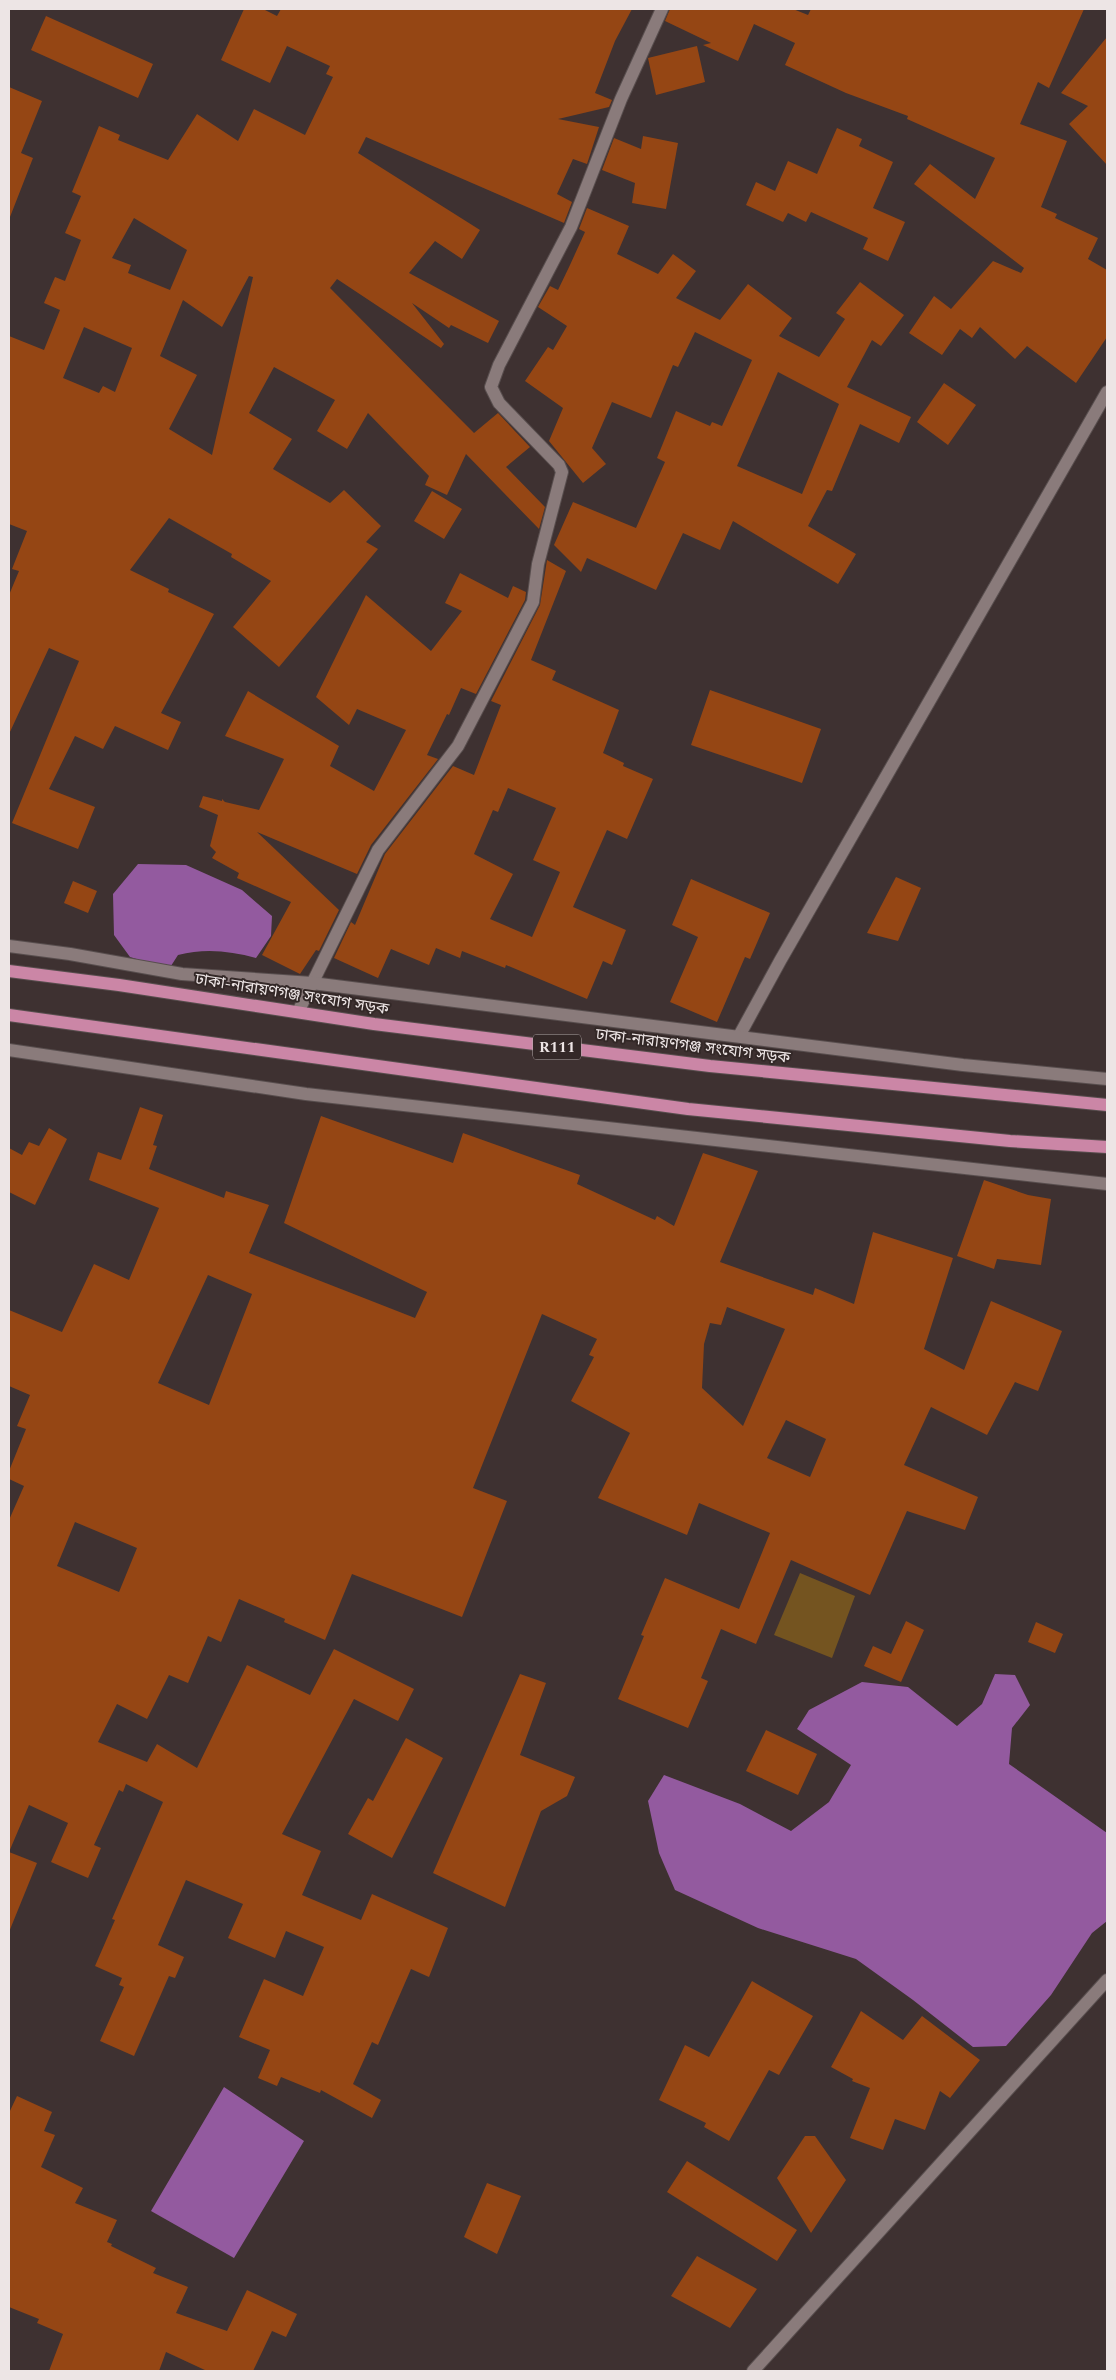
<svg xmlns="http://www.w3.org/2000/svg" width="1116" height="2380" viewBox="0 0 1116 2380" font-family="Spectral,'Noto Sans Bengali',serif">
  <rect width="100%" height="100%" fill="#3e3131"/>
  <path fill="#745420" d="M 800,1573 L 855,1596 L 832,1658 L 774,1635 Z"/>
  <path fill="#935a9f" d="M 138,864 L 186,865 L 242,890 L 272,916 L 271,936 L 256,958 C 230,951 205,948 178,955 L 169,969 L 130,957 L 114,935 L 113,894 Z
    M 995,1674 L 1015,1675 L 1030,1705 L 1012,1728 L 1009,1764 L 1107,1833 L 1107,1921 L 1092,1933 L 1051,1995 L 1006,2046 L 973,2047 L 913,2000 L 856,1959 L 758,1928 L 675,1890 L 659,1853 L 648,1801 L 664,1775 L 740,1804 L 791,1831 L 829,1802 L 851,1765 L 797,1729 L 809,1710 L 862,1682 L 908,1687 L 957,1726 L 982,1704 Z
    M 224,2087 L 304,2141 L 234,2258 L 151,2211 Z"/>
  <path fill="#954614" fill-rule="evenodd" d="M 244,9 L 263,9 L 277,16 L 281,9 L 632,9 L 615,41 L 595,93 L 612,100 L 609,107 L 558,119 L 599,127 L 587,164 L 573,159 L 557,194 L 572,202 L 564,223 L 366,137 L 358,153 L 480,230 L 462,259 L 435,241 L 409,273 L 499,321 L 488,343 L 451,325 L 449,328 L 412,303 L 444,344 L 441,348 L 337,279 L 330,288 L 474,433 L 498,413 L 530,447 L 506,467 L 545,507 L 539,529 L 466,454 L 447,495 L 425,485 L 429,476 L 368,413 L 347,449 L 317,431 L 335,400 L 274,367 L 249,413 L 292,439 L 273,469 L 330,503 L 344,490 L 381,526 L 366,542 L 378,549 L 279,667 L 233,627 L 271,581 L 231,557 L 232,554 L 169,518 L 130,570 L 169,589 L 168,592 L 214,614 L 161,713 L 181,722 L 168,750 L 115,726 L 103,749 L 75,736 L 49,789 L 95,807 L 78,849 L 12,823 L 79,661 L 49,648 L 9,734 L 9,595 L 19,571 L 12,569 L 27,531 L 9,524 L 9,336 L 44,350 L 60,310 L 44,303 L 55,277 L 65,281 L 81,240 L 65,233 L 81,196 L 72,192 L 99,126 L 120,135 L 118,140 L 168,160 L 197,114 L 238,141 L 254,109 L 305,135 L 333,77 L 326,74 L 330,66 L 287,46 L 270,83 L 221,60 ZM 134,218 L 187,250 L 170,290 L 128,273 L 131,265 L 112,258 ZM 249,276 L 253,277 L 212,455 L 169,429 L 197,375 L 160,356 L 183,300 L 222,327 ZM 84,327 L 132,348 L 115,392 L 103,386 L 99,393 L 63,378 Z
    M 670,9 L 793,9 L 808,15 L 811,9 L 1084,9 L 1049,88 L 1038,82 L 1020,124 L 1067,141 L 1041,207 L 1057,214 L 1055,218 L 1098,238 L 1088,259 L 1107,270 L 1107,337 L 1076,383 L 1027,346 L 1015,359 L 980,327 L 972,338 L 960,329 L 942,355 L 909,333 L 934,296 L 951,309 L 993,261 L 1021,273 L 1024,268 L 914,184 L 930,164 L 975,199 L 995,158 L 907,119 L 908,116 L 846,93 L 785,65 L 795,43 L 754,24 L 738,61 L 703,45 L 711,43 L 665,21 Z
    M 46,16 L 153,64 L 138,98 L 31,50 Z
    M 1107,37 L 1107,165 L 1069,124 L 1088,106 L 1061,93 Z
    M 697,46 L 705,82 L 656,95 L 648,58 Z
    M 9,87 L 42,101 L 21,153 L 33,158 L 10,217 Z
    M 837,128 L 862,139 L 859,146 L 893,162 L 873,208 L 905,222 L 888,261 L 863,249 L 868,238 L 811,212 L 806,222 L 788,213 L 783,222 L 746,205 L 756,182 L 775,191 L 788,161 L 817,174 Z
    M 643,136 L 678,143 L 666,209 L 632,203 L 635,183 L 602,170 L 614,138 L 641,149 Z
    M 587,208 L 629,226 L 617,254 L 658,274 L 673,254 L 696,271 L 676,298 L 720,320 L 748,284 L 792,318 L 779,336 L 819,357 L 845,319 L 836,313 L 860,282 L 904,315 L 881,346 L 872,340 L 847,387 L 911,417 L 899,443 L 860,424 L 832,491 L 827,490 L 808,526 L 856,554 L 838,584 L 733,521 L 720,550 L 683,533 L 656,590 L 587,558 L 581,572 L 554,545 L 573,502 L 636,528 L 665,462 L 657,458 L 676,411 L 710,426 L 712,422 L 722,426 L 752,360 L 695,332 L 678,367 L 673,365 L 651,418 L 612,402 L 592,448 L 606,464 L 583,483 L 549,441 L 563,408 L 525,381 L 548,347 L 553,350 L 567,326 L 538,307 L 550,286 L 558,290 L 570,265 L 585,232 L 579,229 ZM 778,372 L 839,404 L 802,494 L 737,466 Z
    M 944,383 L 976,405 L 948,445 L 917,422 Z
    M 432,491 L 462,509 L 444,539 L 414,521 Z
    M 547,560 L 566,571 L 531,660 L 556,671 L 552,680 L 619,710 L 603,753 L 624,763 L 623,766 L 653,779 L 627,839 L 607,830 L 573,907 L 626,930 L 612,965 L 603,961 L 587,999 L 506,965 L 505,968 L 462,951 L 460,958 L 436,948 L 429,965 L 391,949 L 378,978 L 334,958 L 351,922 L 355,925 L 385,854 L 453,766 L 474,775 L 501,705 L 491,701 L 540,605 ZM 508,788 L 556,808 L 533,860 L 560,872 L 532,937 L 490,919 L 513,874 L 474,854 L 493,810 L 498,812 Z
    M 460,573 L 508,598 L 513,586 L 526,592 L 525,600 L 476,694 L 461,688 L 449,715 L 447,714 L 427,755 L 438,759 L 371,845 L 357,874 L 257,832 L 339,910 L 319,951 L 316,950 L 300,974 L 262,955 L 291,902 L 237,878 L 239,873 L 212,858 L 216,852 L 210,846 L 218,815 L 199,807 L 203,796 L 222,801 L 222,799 L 225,802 L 259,810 L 284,759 L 225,736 L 248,691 L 339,746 L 330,766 L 374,791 L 406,730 L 357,709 L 349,725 L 316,697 L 366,595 L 431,651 L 462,611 L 445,603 Z
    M 710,690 L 821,729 L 802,783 L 691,745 Z
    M 896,877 L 921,888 L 898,941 L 867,933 Z
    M 691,879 L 770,913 L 750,959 L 745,957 L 717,1022 L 670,1002 L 698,937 L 672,925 Z
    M 73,881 L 97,891 L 88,913 L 64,903 Z
    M 140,1107 L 163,1115 L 153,1145 L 157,1146 L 149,1169 L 224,1198 L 226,1191 L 269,1205 L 249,1253 L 415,1318 L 427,1292 L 284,1223 L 321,1116 L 453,1163 L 463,1133 L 580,1175 L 577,1184 L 655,1220 L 657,1216 L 674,1226 L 703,1153 L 758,1171 L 720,1262 L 813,1295 L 815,1288 L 854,1304 L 873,1232 L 953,1258 L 924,1349 L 964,1370 L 991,1301 L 1062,1331 L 1038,1391 L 1015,1382 L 987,1435 L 931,1407 L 904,1465 L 978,1497 L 965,1530 L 907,1511 L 870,1595 L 791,1560 L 756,1644 L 721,1629 L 701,1678 L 708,1681 L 688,1728 L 618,1699 L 644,1636 L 641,1635 L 665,1578 L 739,1609 L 770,1533 L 699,1503 L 687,1535 L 598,1498 L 630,1433 L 571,1401 L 594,1357 L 589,1355 L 597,1339 L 542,1314 L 473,1488 L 507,1501 L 462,1617 L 352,1574 L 325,1640 L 284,1622 L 285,1619 L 239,1599 L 221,1642 L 208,1636 L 188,1683 L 169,1675 L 147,1719 L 117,1704 L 98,1742 L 147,1762 L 157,1744 L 197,1768 L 247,1665 L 310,1695 L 334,1649 L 414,1689 L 398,1721 L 354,1699 L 282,1834 L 321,1851 L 302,1895 L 361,1920 L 372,1894 L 448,1928 L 429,1977 L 411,1969 L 378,2045 L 372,2042 L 353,2084 L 381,2100 L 372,2118 L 321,2090 L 320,2093 L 281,2077 L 277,2086 L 258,2078 L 270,2050 L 239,2037 L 264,1979 L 303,1996 L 324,1947 L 286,1931 L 275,1958 L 228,1938 L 243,1904 L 186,1880 L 158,1945 L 184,1957 L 175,1978 L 169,1976 L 134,2056 L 100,2041 L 124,1987 L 119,1985 L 122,1978 L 95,1966 L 115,1920 L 112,1919 L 163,1802 L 126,1784 L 123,1792 L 119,1790 L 94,1845 L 101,1848 L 88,1878 L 51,1862 L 68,1823 L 29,1805 L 9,1852 L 37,1863 L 9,1932 L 9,1520 L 24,1486 L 9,1479 L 9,1471 L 26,1429 L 17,1426 L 30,1395 L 9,1386 L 9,1310 L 62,1332 L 94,1264 L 129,1280 L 159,1208 L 89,1180 L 98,1152 L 121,1160 ZM 208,1275 L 252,1294 L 209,1405 L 158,1383 ZM 727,1307 L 785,1329 L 743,1426 L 702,1388 L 704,1344 L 710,1323 L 721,1325 ZM 786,1420 L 826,1439 L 810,1477 L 767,1458 ZM 75,1522 L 137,1548 L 119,1592 L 57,1566 Z
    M 49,1128 L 67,1139 L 35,1205 L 9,1192 L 9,1148 L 22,1155 L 29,1142 L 39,1146 Z
    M 984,1180 L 1028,1195 L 1051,1199 L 1041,1265 L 997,1259 L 994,1269 L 957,1256 Z
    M 906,1621 L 924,1630 L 901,1682 L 864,1666 L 873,1646 L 891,1654 Z
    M 1036,1622 L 1063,1634 L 1055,1653 L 1028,1642 Z
    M 520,1674 L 546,1683 L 520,1755 L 575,1777 L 567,1796 L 541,1811 L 505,1907 L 433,1873 Z
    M 766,1730 L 817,1754 L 798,1795 L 746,1771 Z
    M 406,1738 L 443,1758 L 392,1858 L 348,1834 L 368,1798 L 373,1801 Z
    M 752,1981 L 813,2016 L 779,2075 L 769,2070 L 729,2141 L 704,2127 L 706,2123 L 659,2100 L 685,2045 L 709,2057 Z
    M 861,2011 L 903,2040 L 922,2016 L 980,2060 L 950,2098 L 940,2091 L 925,2130 L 895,2119 L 883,2150 L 850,2138 L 870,2088 L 852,2081 L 853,2079 L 831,2067 Z
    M 17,2096 L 52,2112 L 44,2131 L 55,2135 L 41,2167 L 83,2188 L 75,2203 L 117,2220 L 107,2242 L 112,2244 L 111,2246 L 156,2268 L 153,2273 L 188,2287 L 176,2313 L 227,2331 L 247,2290 L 297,2314 L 286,2337 L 272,2331 L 253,2371 L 207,2371 L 166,2352 L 159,2371 L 49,2371 L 63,2334 L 37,2323 L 39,2319 L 9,2307 L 9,2113 Z
    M 805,2136 L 815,2136 L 846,2180 L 811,2233 L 777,2178 Z
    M 687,2161 L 797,2230 L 777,2261 L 667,2192 Z
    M 487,2183 L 521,2196 L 497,2254 L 464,2237 Z
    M 697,2256 L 757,2289 L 730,2328 L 671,2296 Z"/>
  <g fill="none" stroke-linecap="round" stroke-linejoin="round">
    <g stroke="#584e4e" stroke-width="14">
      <path id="street" d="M 298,1012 L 378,850 L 458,746 L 533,602 L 538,564 L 562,472 L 559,465 L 499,403 L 491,387 L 499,365 L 571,227 L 621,99 L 662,9
        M 739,1036 L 780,961 L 1107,392
        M 753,2371 L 1107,1980"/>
    </g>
    <g stroke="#584e4e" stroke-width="14">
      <path id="secondary" d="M 9,946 L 70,954 L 182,974 L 312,983 L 963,1065 L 1107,1079
        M 9,1050 L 306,1094 L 1107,1184"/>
    </g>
    <g stroke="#584e4e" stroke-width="14">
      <path id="primary" d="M 9,971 L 119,985 L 374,1024 L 710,1066 L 1107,1105
        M 9,1015 L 688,1109 L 1010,1141 L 1107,1147"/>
    </g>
    <use href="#street" stroke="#8a7b7b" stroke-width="12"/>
    <use href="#secondary" stroke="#8a7b7b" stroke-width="12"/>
    <use href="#primary" stroke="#cb86a6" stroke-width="12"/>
  </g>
  <g text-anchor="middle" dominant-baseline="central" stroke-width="4" stroke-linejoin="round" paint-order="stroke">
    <rect fill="#332827" stroke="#b5acac" stroke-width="1" x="533" y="1034.5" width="48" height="25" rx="4"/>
    <g font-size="15" font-weight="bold" fill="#ede5e5">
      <text x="557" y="1047">R111</text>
    </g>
    <g font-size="16" fill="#ede5e5" stroke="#332827">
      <text transform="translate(292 994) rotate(9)">ঢাকা-নারায়ণগঞ্জ সংযোগ সড়ক</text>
      <text transform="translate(693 1046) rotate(7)">ঢাকা-নারায়ণগঞ্জ সংযোগ সড়ক</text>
    </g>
  </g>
  <rect width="1116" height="2380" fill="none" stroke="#ede5e5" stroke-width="20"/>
</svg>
